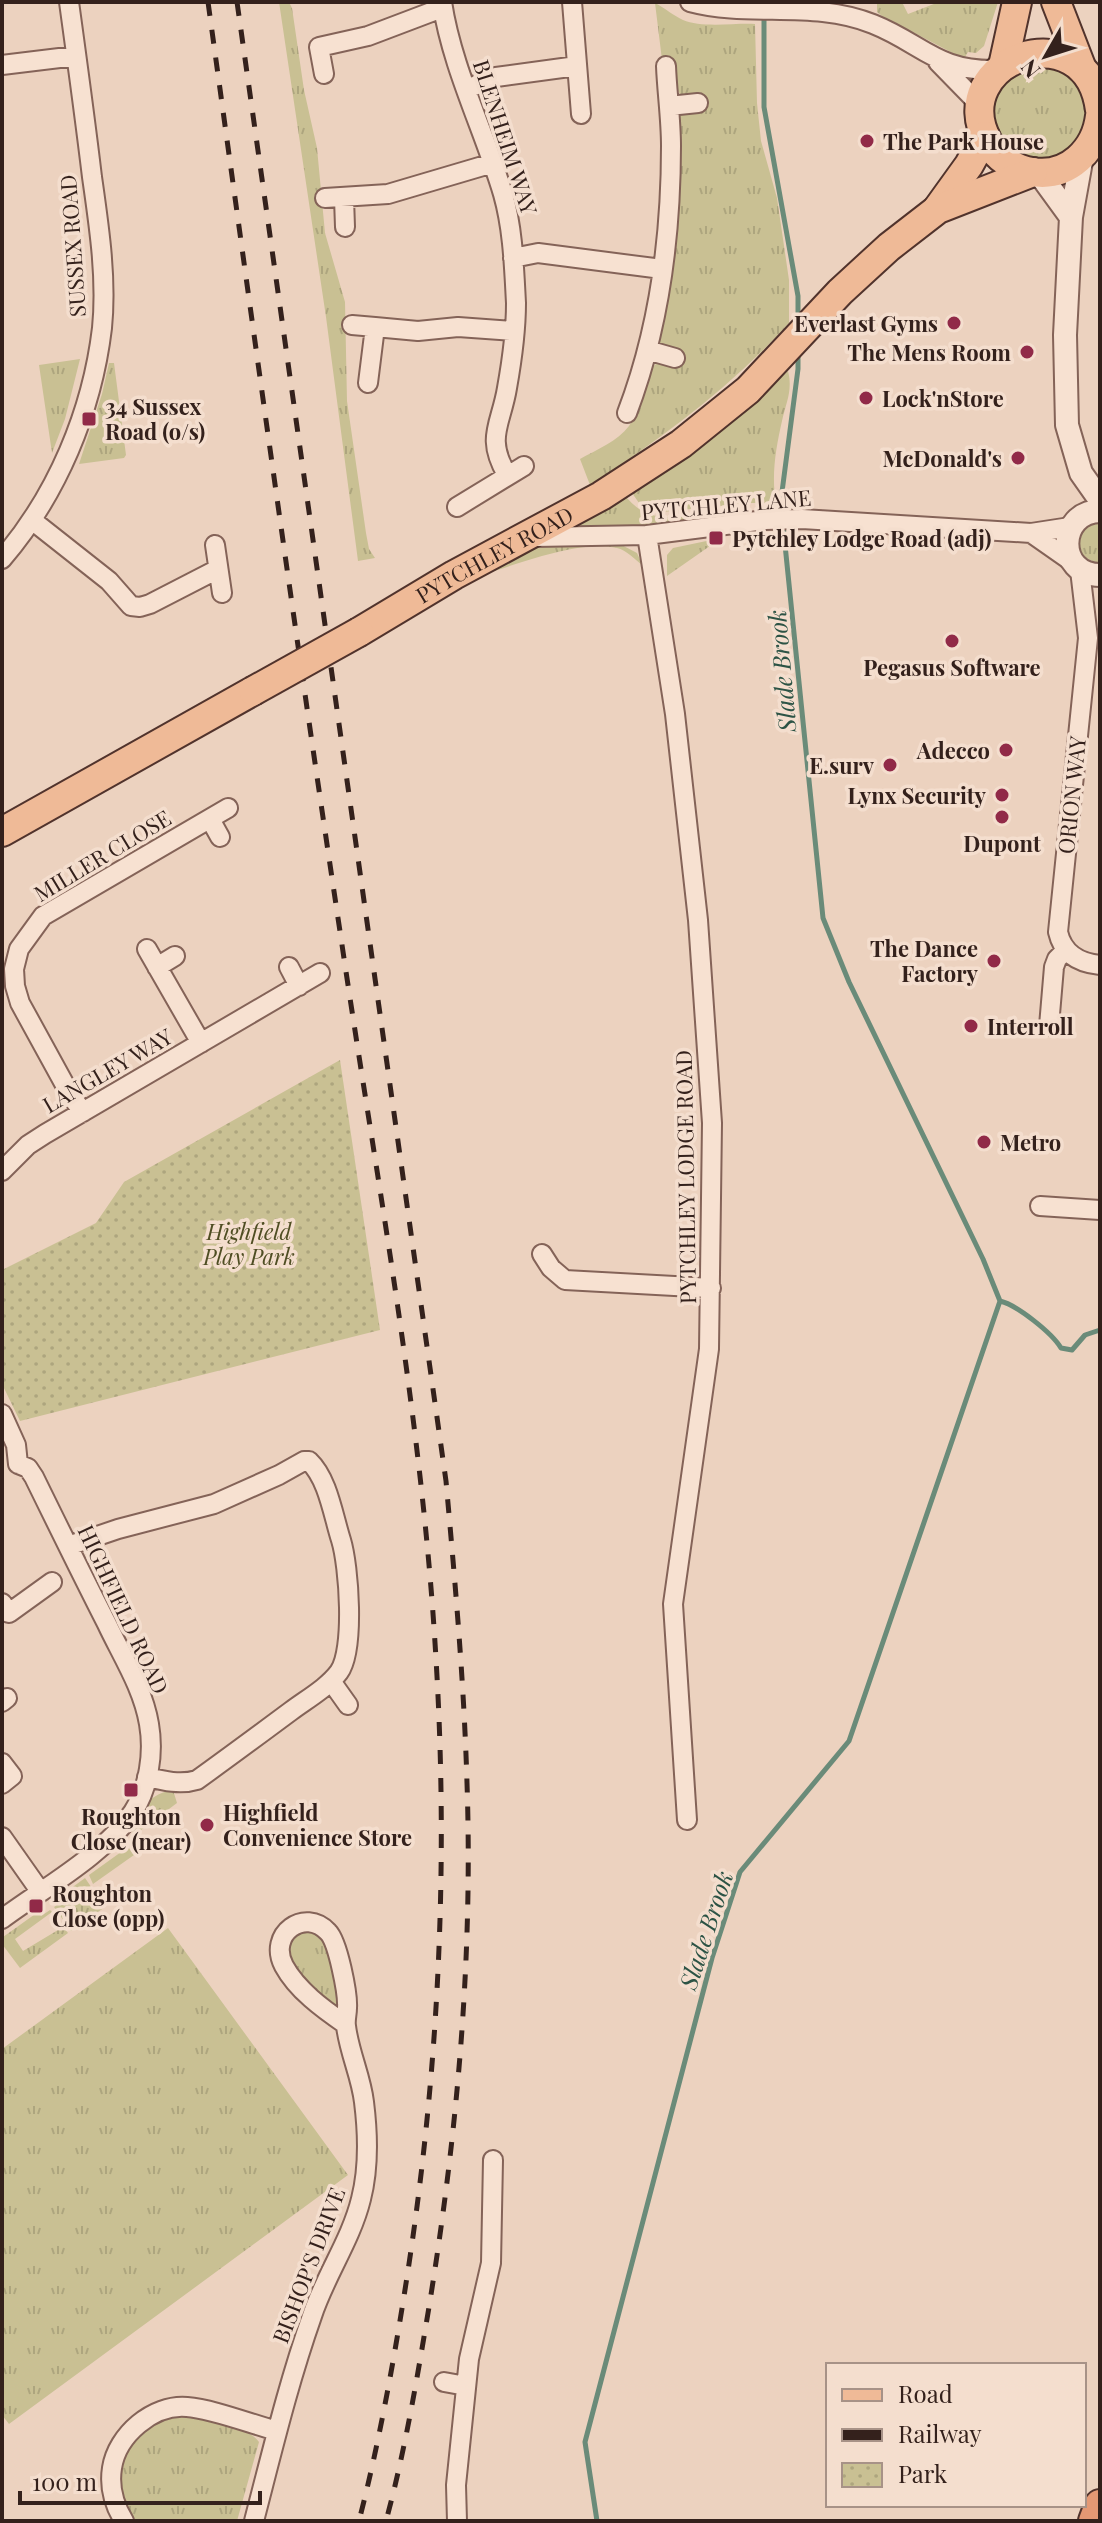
<svg xmlns="http://www.w3.org/2000/svg" width="1102" height="2523" viewBox="0 0 1102 2523" font-family="'Playfair Display',serif">
  <defs>
    <pattern id="grass-tufts" width="24" height="20" patternUnits="userSpaceOnUse" patternTransform="scale(2)"><rect width="24" height="20" fill="#c9c093"/><path d="M3 7l-1-3M5 7V3M7 7l1-3M15 17l-1-3M17 17v-4M19 17l1-3" fill="none" stroke="#ada57e"/></pattern>
    <pattern id="park-dots" width="8" height="8" patternUnits="userSpaceOnUse" patternTransform="scale(2)"><rect width="8" height="8" fill="#c9c093"/><path d="M2 2h.1M6 6h.1" fill="none" stroke="#ada57e" stroke-width="1.8" stroke-linecap="round"/></pattern>
  </defs>
  <rect width="100%" height="100%" fill="#ecd2bf"/>
  <path fill="url(#grass-tufts)" d="M 279,2 L 289,2 L 292,8 L 304,90 L 317,148 L 325,233 L 345,302 L 347,401 L 366,533 L 369,549 L 375,558 L 358,561 L 326,317 Z
    M 877,2 L 902,2 L 908,14 L 939,2 L 998,2 L 984,46 L 976,53 L 968,52 L 964,59 L 882,16 L 877,12 Z
    M 655,3 C 665,8 674,16 683,20 C 701,28 733,23 755,24 L 757,103 L 761,141 L 777,198 L 789,280 L 789,323 C 731,387 662,438 590,485 L 580,459 C 596,450 618,441 629,426 C 643,407 637,375 659,362 L 657,346 L 677,117 L 680,112 L 682,97 L 663,68 Z
    M991 113a48 48 0 1 1 96 0a48 48 0 1 1-96 0Z
    M 80,359 L 65,419 L 52,453 L 39,365 Z
    M 109,363 L 114,363 L 126,455 L 124,458 L 79,464 L 102,394 Z
    M 788,371 C 793,390 786,403 782,421 C 776,447 771,476 776,503 L 750,503 L 662,512 L 639,503 L 630,490 L 774,373 L 780,378 Z
    M 623,493 C 640,515 654,519 682,516 L 687,521 L 655,526 L 564,529 Z
    M 1100,521 L 1100,563 C 1071,558 1071,530 1100,521 Z
    M 716,539 L 717,541 L 667,576 L 667,555 L 673,548 Z
    M 616,542 L 637,553 L 643,566 C 636,560 626,550 617,548 C 579,540 521,563 485,574 L 543,543 Z
    M 173,1790 L 177,1803 L 133,1836 C 129,1814 153,1792 173,1790 Z
    M 128,1847 L 134,1855 L 93,1884 L 89,1875 Z
    M 85,1878 L 105,1907 L 71,1931 L 54,1907 L 61,1902 L 59,1897 Z
    M 50,1910 L 52,1912 L 15,1939 L 23,1951 L 63,1927 L 68,1933 L 20,1968 L 2,1944 L 3,1937 L 38,1912 L 41,1916 Z
    M 168,1928 L 348,2175 L 9,2424 L 2,2415 L 2,2049 Z
    M 305,1931 C 335,1932 335,1978 339,2001 L 336,2006 L 333,2007 C 312,1988 263,1953 305,1931 Z
    M 180,2414 C 202,2417 246,2424 259,2442 L 237,2521 L 132,2521 L 123,2507 L 117,2480 L 127,2447 L 154,2422 Z"/>
  <path fill="url(#park-dots)" d="M 340,1060 L 380,1330 L 20,1421 L 2,1384 L 2,1270 L 96,1223 L 124,1182 Z"/>
  <g fill="none" stroke-linecap="round" stroke-linejoin="round">
    <path stroke="#6a8b79" stroke-width="5" d="M 764,13 L 764,107 L 798,296 L 798,320
      M 783,515 L 782,492 L 798,369 L 798,350
      M 783,525 L 823,918 L 849,982 L 983,1259 L 1000,1301 C 1017,1305 1052,1333 1061,1348 L 1072,1350 L 1085,1335 L 1100,1330
      M 597,2521 L 585,2442 L 712,1958 L 740,1872 L 849,1741 L 1000,1301"/>
    <g stroke="#846358" stroke-width="22">
      <path id="minor" d="M 442,2 C 452,68 484,130 503,194 C 513,229 514,267 516,303 C 516,331 512,360 507,388 C 501,425 485,437 507,475
        M 572,2 L 581,114
        M 690,2 C 750,18 814,0 873,24 C 923,44 937,72 998,70
        M 938,62 L 981,106
        M 2,65 L 76,56
        M 324,74 L 319,47 L 368,36 L 434,11 L 443,11
        M 467,89 L 496,77 L 577,66
        M 669,106 L 698,103
        M 325,198 L 388,194 L 493,163
        M 344,198 L 345,227
        M 513,258 L 538,253 L 662,269
        M 352,325 L 375,327
        M 647,350 L 675,358
        M 368,383 L 375,327 L 418,331 L 458,327 L 514,331
        M 627,413 C 659,329 671,235 671,146 C 671,119 667,92 666,66
        M 457,507 L 524,466
        M 33,521 L 109,581 L 131,606 L 140,607 L 150,604 L 218,569
        M 1031,533 L 1071,561
        M 647,535 L 675,714 L 698,920 L 712,1123 L 709,1349 L 673,1604 L 687,1820
        M 535,537 L 647,535 L 765,520 L 802,519 L 1031,533 L 1070,527
        M 215,545 L 222,593
        M 2,559 C 57,495 92,412 102,328 C 107,278 99,226 92,177 C 85,118 77,60 69,2
        M 1080,570 L 1088,638 L 1058,932 C 1063,954 1079,963 1100,965
        M 210,819 L 220,837
        M 147,949 L 201,1043
        M 157,967 L 175,956
        M 289,967 L 299,986
        M 1049,1026 L 1054,967 L 1057,959 L 1065,951
        M 83,1112 L 71,1096 L 20,1003 L 15,986 L 14,969 L 19,949 L 43,916 L 228,808
        M 2,1171 L 28,1145 L 45,1134 L 320,973
        M 1040,1206 L 1100,1210
        M 542,1254 L 551,1268 L 565,1280 L 711,1288
        M 2,1414 L 16,1445 L 18,1464
        M 68,1546 L 118,1529 L 214,1504 L 279,1475 L 304,1461 L 309,1461 C 328,1479 333,1515 341,1540 C 349,1566 355,1650 339,1672 C 327,1688 307,1699 291,1711 C 260,1734 229,1757 197,1780 C 181,1785 164,1781 147,1777
        M 2,1603 L 9,1613 L 52,1582
        M 331,1681 L 348,1705
        M 2,1702 L 7,1698
        M 2,1763 L 12,1776 L 2,1784
        M 2,1837 L 40,1891
        M 2,1919 C 45,1887 103,1856 133,1812 C 149,1787 154,1753 149,1724 C 143,1688 122,1656 107,1624 C 82,1575 58,1526 34,1477 L 28,1468 L 18,1464
        M 444,2382 L 466,2386
        M 124,2521 C 114,2505 109,2487 112,2468 C 117,2435 153,2404 187,2407 C 213,2409 251,2424 277,2431
        M 254,2521 C 272,2452 288,2384 312,2316 C 325,2276 351,2240 361,2199 C 369,2168 368,2134 364,2102 C 361,2076 349,2052 346,2026 C 345,2020 347,2014 347,2008 C 348,1994 338,1942 328,1932 C 305,1907 267,1934 284,1966 C 297,1990 323,2009 345,2024
        M 457,2521 L 456,2485 L 469,2359 L 491,2263 L 493,2160"/>
    </g>
    <g stroke="#846358" stroke-width="26">
      <path id="tertiary" d="M 1082,156 L 1071,217 L 1065,335 L 1067,425 L 1081,473 L 1100,500
        M 1039,173 L 1071,217
        M 1100,511 C 1057,512 1056,575 1100,575"/>
    </g>
    <g stroke="#51332c" stroke-width="32">
      <g id="primary">
        <path d="M 1056,2 L 1082,69"/>
        <path d="M 1003,66 L 1017,2"/>
        <path d="M 1100,110 C 1087,8 943,60 988,142 C 997,158 1014,169 1032,172 C 1068,178 1096,150 1100,116"/>
        <path d="M 938,208 L 969,165 L 985,136"/>
        <path id="s1" d="M 359,632 L 454,575 L 601,496 L 681,444 L 748,390 L 840,292 L 889,247 L 938,209 L 1033,172"/>
        <path d="M 2,832 L 253,691"/>
      </g>
    </g>
    <g stroke="#51332c" stroke-width="34">
      <path id="trunk" d="M 1094,2521 L 1100,2505"/>
    </g>
    <use href="#minor" stroke="#f7e1d1" stroke-width="18"/>
    <use href="#tertiary" stroke="#f7e1d1" stroke-width="22"/>
    <use href="#primary" stroke="#efba97" stroke-width="28"/>
    <use href="#trunk" stroke="#e49874" stroke-width="30"/>
    <path stroke="#34211c" stroke-width="5" stroke-dasharray="14 14" stroke-linecap="butt" d="M 208,2 C 251,314 294,626 341,938 C 376,1177 422,1417 436,1659 C 449,1872 438,2085 404,2296 C 392,2371 378,2447 359,2521
      M 237,2 L 446,1481 C 455,1581 464,1682 467,1783 C 473,1958 457,2135 429,2307 C 417,2379 405,2451 386,2521"/>
    <g stroke="#51332c" stroke-width="32" stroke-linecap="butt">
      <path id="primary-bridge" d="M 253,691 L 359,632"/>
    </g>
    <use href="#primary-bridge" stroke="#efba97" stroke-width="28"/>
  </g>
  <g fill="#912a48" stroke="#f4dece" stroke-width="3">
    <circle cx="867" cy="141" r="8"/>
    <circle cx="954" cy="323" r="8"/>
    <circle cx="1027" cy="352" r="8"/>
    <circle cx="866" cy="398" r="8"/>
    <rect x="81" y="411" width="16" height="16" rx="4"/>
    <circle cx="1018" cy="458" r="8"/>
    <rect x="708" y="530" width="16" height="16" rx="4"/>
    <circle cx="952" cy="641" r="8"/>
    <circle cx="1006" cy="750" r="8"/>
    <circle cx="890" cy="765" r="8"/>
    <circle cx="1002" cy="795" r="8"/>
    <circle cx="1002" cy="817" r="8"/>
    <circle cx="994" cy="961" r="8"/>
    <circle cx="971" cy="1026" r="8"/>
    <circle cx="984" cy="1142" r="8"/>
    <rect x="123" y="1782" width="16" height="16" rx="4"/>
    <circle cx="207" cy="1825" r="8"/>
    <rect x="28" y="1898" width="16" height="16" rx="4"/>
  </g>
  <g text-anchor="middle" dominant-baseline="central" stroke-width="7" stroke-linejoin="round" paint-order="stroke">
    <g font-size="22" fill="#34211c" stroke="#f4dece">
      <text transform="translate(506 137) rotate(72)">BLENHEIM WAY</text>
      <text transform="translate(72 246) rotate(-94)">SUSSEX ROAD</text>
      <text transform="translate(726 504) rotate(-5)">PYTCHLEY LANE</text>
      <text stroke="none"><textPath href="#s1" startOffset="156">PYTCHLEY ROAD</textPath></text>
      <text transform="translate(1071 795) rotate(-84)">ORION WAY</text>
      <text transform="translate(102 855) rotate(-31)">MILLER CLOSE</text>
      <text transform="translate(107 1070) rotate(-30)">LANGLEY WAY</text>
      <text transform="translate(685 1177) rotate(-91)">PYTCHLEY LODGE ROAD</text>
      <text transform="translate(124 1609) rotate(65)">HIGHFIELD ROAD</text>
      <text transform="translate(308 2265) rotate(-69)">BISHOP'S DRIVE</text>
    </g>
    <g font-size="22" font-weight="bold" fill="#34211c" stroke="#f4dece" text-anchor="start">
      <text x="883" y="141">The Park House</text>
      <text x="938" y="323" text-anchor="end">Everlast Gyms</text>
      <text x="1011" y="352" text-anchor="end">The Mens Room</text>
      <text x="882" y="398">Lock'nStore</text>
      <text x="105" y="406">34 Sussex<tspan x="105" dy="25">Road (o/s)</tspan></text>
      <text x="1002" y="458" text-anchor="end">McDonald's</text>
      <text x="732" y="538">Pytchley Lodge Road (adj)</text>
      <text x="952" y="667" text-anchor="middle">Pegasus Software</text>
      <text x="990" y="750" text-anchor="end">Adecco</text>
      <text x="874" y="765" text-anchor="end">E.surv</text>
      <text x="986" y="795" text-anchor="end">Lynx Security</text>
      <text x="1002" y="843" text-anchor="middle">Dupont</text>
      <text x="978" y="948" text-anchor="end">The Dance<tspan x="978" dy="25">Factory</tspan></text>
      <text x="987" y="1026">Interroll</text>
      <text x="1000" y="1142">Metro</text>
      <text x="223" y="1812">Highfield<tspan x="223" dy="25">Convenience Store</tspan></text>
      <text x="131" y="1816" text-anchor="middle">Roughton<tspan x="131" dy="25">Close (near)</tspan></text>
      <text x="52" y="1893">Roughton<tspan x="52" dy="25">Close (opp)</tspan></text>
    </g>
    <g font-size="22" font-style="italic" fill="#4f4e23" stroke="#f4dece">
      <text x="249" y="1231">Highfield<tspan x="249" dy="25">Play Park</tspan></text>
    </g>
    <g font-size="24" font-style="italic" fill="#2c5345" stroke="#f4dece">
      <text transform="translate(781 671) rotate(-95)">Slade Brook</text>
      <text transform="translate(705 1930) rotate(-72)">Slade Brook</text>
    </g>
  </g>
  <rect width="1102" height="2523" fill="none" stroke="#34211c" stroke-width="8"/>
  <rect x="826" y="2363" width="260" height="144" fill="#f4dece" stroke="#a79287" stroke-width="2"/>
  <rect x="842" y="2389" width="40" height="12" fill="#efba97" stroke="#a79287" stroke-width="2"/>
  <text x="898" y="2403" font-size="24" fill="#34211c">Road</text>
  <rect x="842" y="2429" width="40" height="12" fill="#34211c" stroke="#a79287" stroke-width="2"/>
  <text x="898" y="2443" font-size="24" fill="#34211c">Railway</text>
  <rect x="842" y="2463" width="40" height="24" fill="url(#park-dots)" stroke="#a79287" stroke-width="2"/>
  <text x="898" y="2483" font-size="24" fill="#34211c">Park</text>
  <g transform="translate(1046 56) rotate(231)" stroke="#f4dece" stroke-width="6" paint-order="stroke">
  <path d="M0-6L14 30L0 20L-14 30Z" fill="#34211c"/>
  <text y="-12" font-size="22" font-weight="bold" text-anchor="middle" fill="#34211c">N</text>
  </g>
  <path d="M20 2491v12h240v-12" fill="none" stroke="#34211c" stroke-width="4"/>
  <text x="32" y="2491" font-size="24" fill="#34211c" stroke="#f4dece" stroke-width="6" paint-order="stroke">100 m</text>
</svg>
